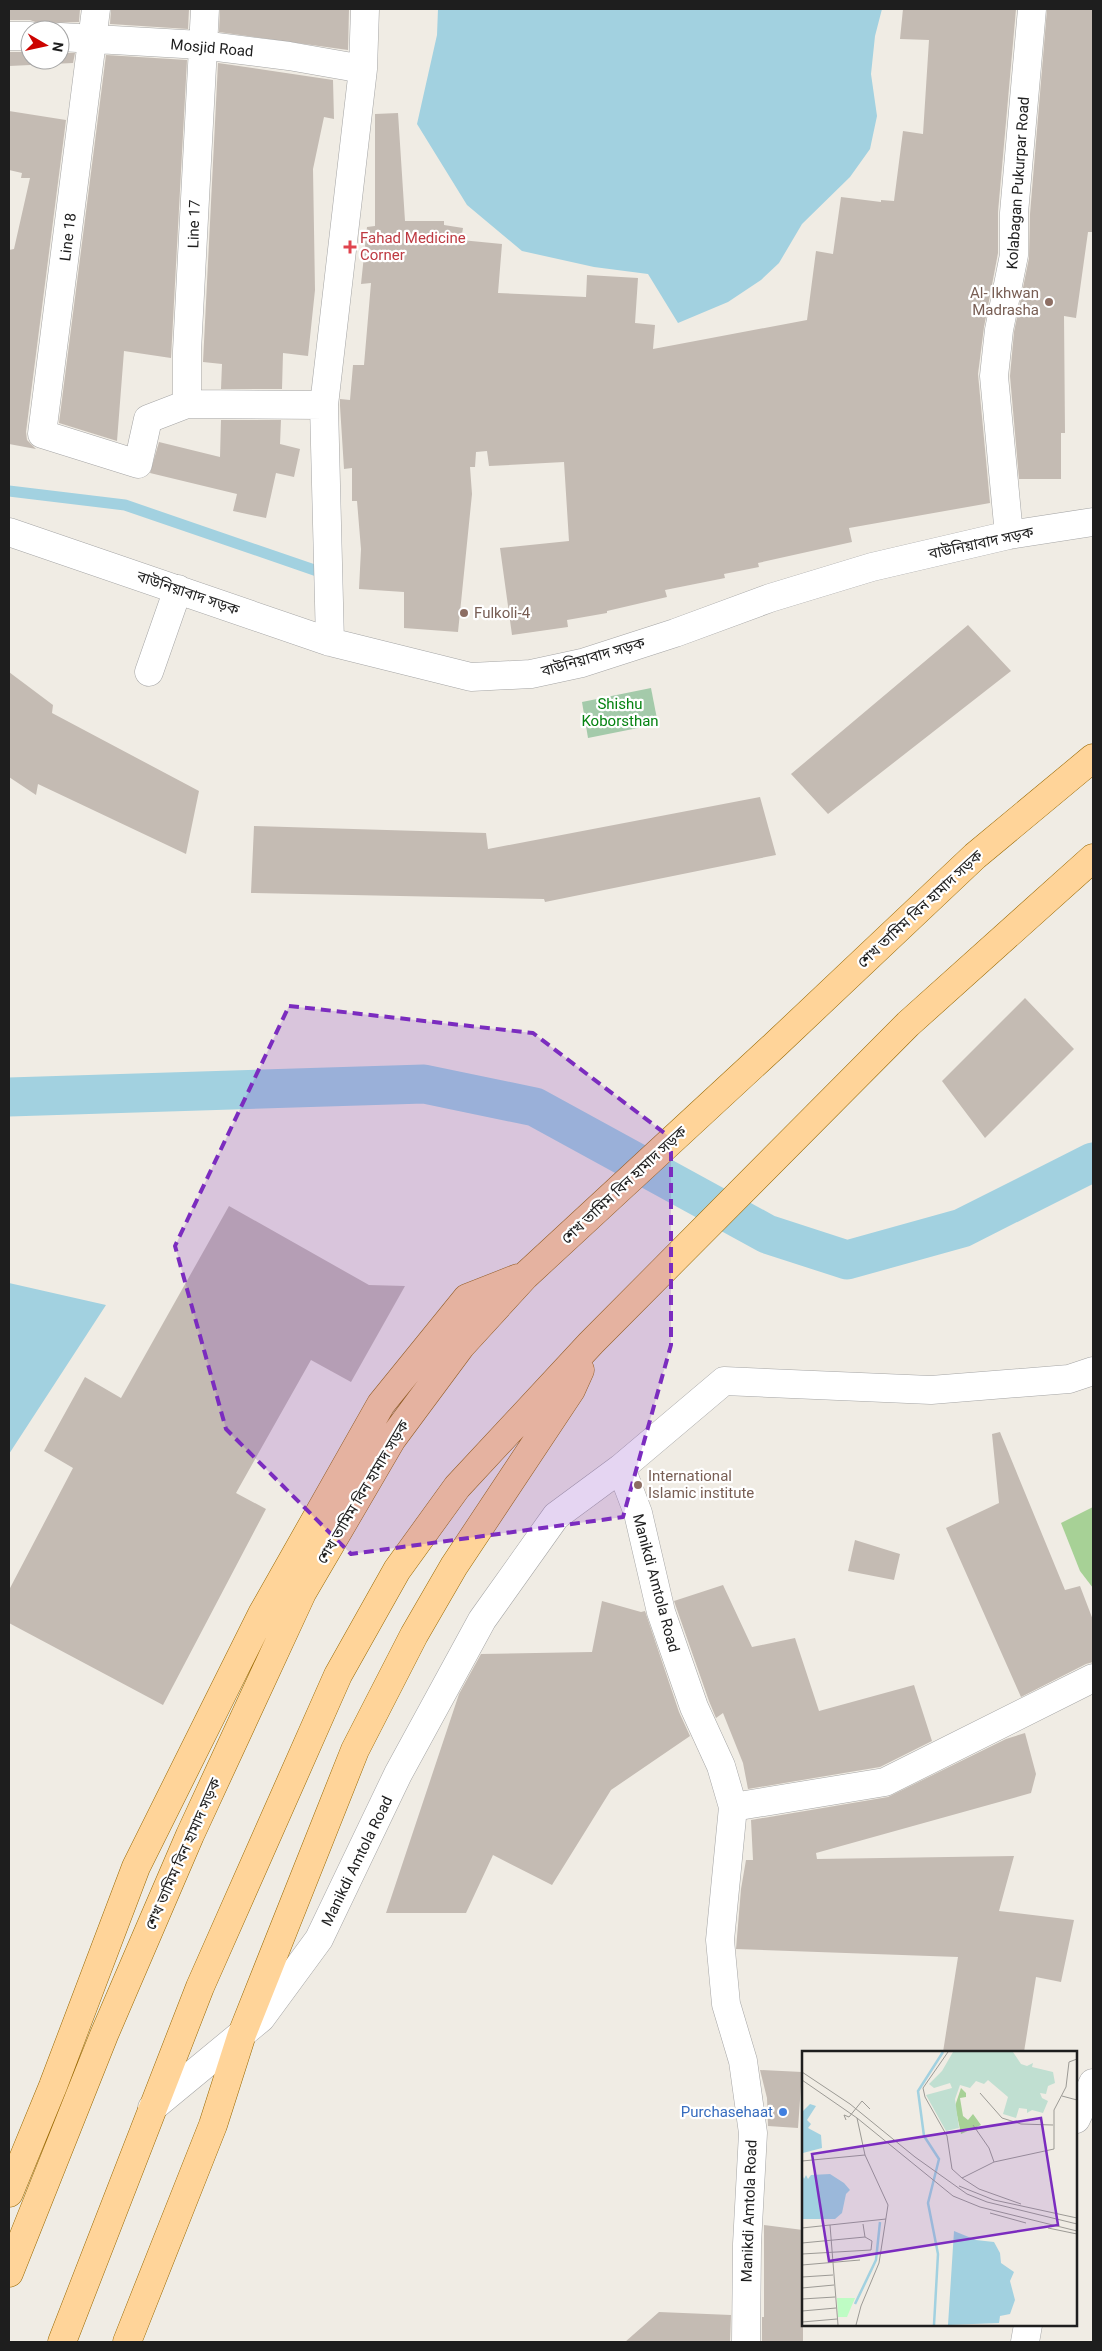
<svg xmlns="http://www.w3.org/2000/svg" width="1102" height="2351" viewBox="0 0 1102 2351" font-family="Roboto,'Noto Sans Bengali',sans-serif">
  <rect width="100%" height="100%" fill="#f0ece4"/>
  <path fill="#a7d196" d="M 1093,1507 L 1093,1588 L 1080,1571 L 1061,1523 Z"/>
  <path fill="#a4caaa" d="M 651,688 L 658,724 L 588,738 L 582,702 Z"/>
  <path fill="#a2d1e0" d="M 438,9 L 882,9 L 875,36 L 871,74 L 877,116 L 870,149 L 850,177 L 802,224 L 779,263 L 761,280 L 728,302 L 678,323 L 648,274 L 594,267 L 522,251 L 467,205 L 417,124 L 437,35 Z
    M 9,1283 L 106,1305 L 9,1454 Z"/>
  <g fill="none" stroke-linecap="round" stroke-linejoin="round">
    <path stroke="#a2d1e0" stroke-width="11" d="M 9,491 L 125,505 L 323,573"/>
    <path stroke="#a2d1e0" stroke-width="39" d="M 9,1097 L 424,1084 L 535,1107 L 767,1234 L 847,1260 L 962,1228 L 1093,1162"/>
  </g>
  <path fill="#c4bbb3" d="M 9,9 L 80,9 L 79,22 L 53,23 L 46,30 L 38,23 L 30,20 L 9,20 Z
    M 111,9 L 189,9 L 188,29 L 110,24 Z
    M 220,9 L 349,9 L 348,50 L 219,32 Z
    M 903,9 L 1016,9 L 998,212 L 998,253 L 984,327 L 978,374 L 990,503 L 849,528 L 852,542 L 758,563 L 759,567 L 724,574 L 725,578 L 665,590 L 667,597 L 607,611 L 607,613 L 567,620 L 568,627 L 512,635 L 500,548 L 569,541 L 564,462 L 489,466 L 487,451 L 476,452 L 475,467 L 470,467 L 472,494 L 458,632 L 404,628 L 404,592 L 359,589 L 361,549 L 357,501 L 352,501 L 352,468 L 344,469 L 340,406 L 340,399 L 350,400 L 353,365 L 364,365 L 371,283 L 361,284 L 367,227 L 375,226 L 375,114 L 398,113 L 405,221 L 444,221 L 444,225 L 463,228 L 461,240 L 502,244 L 498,293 L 586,297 L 587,275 L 638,278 L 635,323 L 655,325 L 653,349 L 807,320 L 816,251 L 833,254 L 841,197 L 881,202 L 881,200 L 894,201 L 903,131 L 923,134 L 929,40 L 900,39 Z
    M 1047,9 L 1093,9 L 1093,232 L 1088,232 L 1076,318 L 1064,316 L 1065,433 L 1061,433 L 1061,479 L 1019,479 L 1010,376 L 1014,332 L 1029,258 L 1030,214 Z
    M 9,52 L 30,52 L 30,60 L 60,60 L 60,53 L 75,53 L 73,63 L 9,66 Z
    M 106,55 L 187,60 L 171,358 L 124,351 L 117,441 L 59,423 Z
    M 218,63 L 333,80 L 334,119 L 324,117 L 313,169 L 315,290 L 308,356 L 283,353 L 282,389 L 221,389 L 222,364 L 203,362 Z
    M 9,111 L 66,120 L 26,432 L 27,440 L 36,449 L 9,444 L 9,250 L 14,249 L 30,178 L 21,178 L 22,173 L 9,170 Z
    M 221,420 L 281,420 L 280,444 L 300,449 L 294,477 L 276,473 L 266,518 L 233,511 L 237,494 L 150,473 L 159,442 L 220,457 Z
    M 968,625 L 1011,671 L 828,814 L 791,774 Z
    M 9,672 L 53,705 L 52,713 L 199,791 L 186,854 L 38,784 L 36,795 L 9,777 Z
    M 760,797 L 776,855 L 545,902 L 544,899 L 251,893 L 254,826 L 486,833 L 488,849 Z
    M 1025,998 L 1074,1049 L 985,1138 L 942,1081 Z
    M 229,1206 L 369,1285 L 405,1286 L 351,1382 L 311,1360 L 236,1493 L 266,1509 L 163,1705 L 9,1623 L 9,1590 L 73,1468 L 44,1451 L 85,1377 L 121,1398 Z
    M 1000,1432 L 1065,1590 L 1080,1586 L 1093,1620 L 1093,1662 L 1086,1664 L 1021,1697 L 946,1528 L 999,1503 L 992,1434 Z
    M 855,1540 L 900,1554 L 894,1580 L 848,1571 Z
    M 723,1585 L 752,1647 L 795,1638 L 819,1711 L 914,1685 L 932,1741 L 880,1767 L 748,1789 L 743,1763 L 723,1713 L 716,1718 L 709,1701 L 674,1601 Z
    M 602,1601 L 641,1612 L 645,1611 L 679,1712 L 690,1736 L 611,1790 L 552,1885 L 493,1855 L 466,1913 L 386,1913 L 459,1694 L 481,1654 L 592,1652 Z
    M 1025,1733 L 1036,1774 L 1031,1793 L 816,1853 L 817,1859 L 1014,1856 L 999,1911 L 1074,1920 L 1061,1982 L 1036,1977 L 1024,2052 L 943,2052 L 958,1957 L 736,1949 L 741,1889 L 746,1860 L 753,1860 L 751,1820 L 888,1797 L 1006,1739 Z
    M 760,2070 L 802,2072 L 798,2128 L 768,2126 L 767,2098 Z
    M 764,2225 L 803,2230 L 803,2342 L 762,2342 L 762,2317 L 764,2317 Z
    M 659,2312 L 731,2315 L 730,2342 L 625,2342 Z"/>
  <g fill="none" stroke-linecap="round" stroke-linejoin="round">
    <g stroke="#a5a5a5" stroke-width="29">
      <path id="minor" d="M 96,9 L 42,434 L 138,464 L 148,419 L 187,404 L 324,405
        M 9,36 L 30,36
        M 60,37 L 201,45 L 289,56 L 363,69
        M 187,404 L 187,351 L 205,9
        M 9,532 L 330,642 L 471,677 L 531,674 L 582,663 L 675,633 L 770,598 L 872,567 L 1009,535 L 1093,522
        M 1009,535 L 994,376 L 999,330 L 1014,255 L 1014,213 L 1032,9
        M 330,642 L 324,405 L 363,69 L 365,9
        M 149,672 L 178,589
        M 621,1468 L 724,1381 L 931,1390 L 1069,1379 L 1093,1371
        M 733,1807 L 885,1782 L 1093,1678
        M 152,2108 L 261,2018 L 319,1939 L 398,1774 L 482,1620 L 556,1516 L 621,1468 L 638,1513 L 661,1612 L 694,1707 L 721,1766 L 733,1807 L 720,1940 L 726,2004 L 743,2061 L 753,2133 L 747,2244 L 746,2342
        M 1076,2119 L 1093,2083
        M 1025,2342 L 1028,2325"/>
    </g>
    <g stroke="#986800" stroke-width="29">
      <path id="major" d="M 9,2193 L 53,2086 L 136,1867 L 262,1614 L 381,1404 L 467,1298 L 518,1278
        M 9,2273 L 104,2035 L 190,1835 L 302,1593 L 392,1439 L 461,1346 L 525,1276 L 776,1044 L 975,856 L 1093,758
        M 62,2342 L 200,1987 L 338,1675 L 397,1570 L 457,1487 L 591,1343 L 908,1024 L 1093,858
        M 127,2342 L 213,2125 L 242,2034 L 355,1750 L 414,1635 L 454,1566 L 571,1390 L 580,1370"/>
    </g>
    <use href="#minor" stroke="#fff" stroke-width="28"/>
    <use href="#major" stroke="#ffd499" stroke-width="28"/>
  </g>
  <path fill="#7b2cbf" fill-opacity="0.2" stroke="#7b2cbf" stroke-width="4" stroke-dasharray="10 6" stroke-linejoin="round" d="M 289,1006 L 533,1033 L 671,1138 L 671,1345 L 623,1517 L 351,1554 L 226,1429 L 175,1246 Z"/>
  <path fill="#e0444e" stroke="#fff" stroke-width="2" d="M347.5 239.5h5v5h5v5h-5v5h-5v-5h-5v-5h5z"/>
  <g fill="#8d6e63" stroke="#fff" stroke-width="2">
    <circle cx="1049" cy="302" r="5"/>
    <circle cx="464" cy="613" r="5"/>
    <circle cx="638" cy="1485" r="5"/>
  </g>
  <circle fill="#3f7fe0" stroke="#fff" stroke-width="2" cx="783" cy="2112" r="5"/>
  <g text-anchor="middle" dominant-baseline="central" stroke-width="4.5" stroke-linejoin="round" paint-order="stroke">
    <g font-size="15" fill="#1e1e1e" stroke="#fff">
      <text transform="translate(212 48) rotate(5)">Mosjid Road</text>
      <text transform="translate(1018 183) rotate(-86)">Kolabagan Pukurpar Road</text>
      <text transform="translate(194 224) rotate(-88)">Line 17</text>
      <text transform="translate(68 237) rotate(-83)">Line 18</text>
      <text transform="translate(981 543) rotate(-12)">বাউনিয়াবাদ সড়ক</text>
      <text transform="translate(188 593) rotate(19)">বাউনিয়াবাদ সড়ক</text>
      <text transform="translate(593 657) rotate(-16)">বাউনিয়াবাদ সড়ক</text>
      <text transform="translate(920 909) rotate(-43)">শেখ তামিম বিন হামাদ সড়ক</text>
      <text transform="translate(624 1185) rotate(-43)">শেখ তামিম বিন হামাদ সড়ক</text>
      <text transform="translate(363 1492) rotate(-59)">শেখ তামিম বিন হামাদ সড়ক</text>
      <text transform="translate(656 1583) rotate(75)">Manikdi Amtola Road</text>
      <text transform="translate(183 1854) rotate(-66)">শেখ তামিম বিন হামাদ সড়ক</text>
      <text transform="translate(357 1861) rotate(-64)">Manikdi Amtola Road</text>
      <text transform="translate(749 2211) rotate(-88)">Manikdi Amtola Road</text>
    </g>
    <g font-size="15" fill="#be3a42" stroke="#fff" text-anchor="start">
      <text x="360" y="238">Fahad Medicine<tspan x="360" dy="17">Corner</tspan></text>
    </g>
    <g font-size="15" fill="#785e54" stroke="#fff" text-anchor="start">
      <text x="1039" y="293" text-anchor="end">Al- Ikhwan<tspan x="1039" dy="17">Madrasha</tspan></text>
      <text x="474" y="613">Fulkoli-4</text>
      <text x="648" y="1476">International<tspan x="648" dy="17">Islamic institute</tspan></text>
    </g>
    <g font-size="15" fill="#068312" stroke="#fff">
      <text x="620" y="704">Shishu<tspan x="620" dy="17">Koborsthan</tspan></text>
    </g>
    <g font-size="15" fill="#366cbe" stroke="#fff" text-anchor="end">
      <text x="773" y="2112">Purchasehaat</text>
    </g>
  </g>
  <g transform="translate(802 2051)">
    <rect width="275" height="275" fill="#f0ece4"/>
    <path d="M 159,37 L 164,42 L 164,46 L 158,47 L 161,65 L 166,69 L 171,63 L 179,74 L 159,83 L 153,55 Z" fill="#a7d196"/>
    <path d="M 151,1 L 211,1 L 219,13 L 225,15 L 231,12 L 230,16 L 251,21 L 253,32 L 246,35 L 244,43 L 238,42 L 240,47 L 246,50 L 241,62 L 230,59 L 225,62 L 225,58 L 217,57 L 214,67 L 201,63 L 206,46 L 186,29 L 182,33 L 174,30 L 168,37 L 158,34 L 153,48 L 157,77 L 144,80 L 124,44 L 150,37 L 148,32 L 132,37 L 127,33 L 140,20 Z" fill="#c0dfd1"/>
    <path d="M 35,247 L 53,247 L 45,266 L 36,266 Z" fill="#befcc4"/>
    <path d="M 8,53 L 14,55 L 5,69 L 9,73 L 6,77 L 19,84 L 20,97 L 1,102 L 0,61 ZM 0,123 L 2,128 L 4,124 L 6,128 L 9,124 L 28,123 L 42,132 L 48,139 L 44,143 L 40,162 L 33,168 L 0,168 ZM 152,180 L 174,189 L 192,191 L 198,202 L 199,212 L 212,221 L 208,230 L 213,249 L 208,263 L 198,265 L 197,272 L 146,274 Z" fill="#a2d1e0"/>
    <path fill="none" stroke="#a2d1e0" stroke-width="2.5" d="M 53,253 L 74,209 L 78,171M 132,274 L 136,203 L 126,152 L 137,108 L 122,85 L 116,40 L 141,1"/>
    <path fill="none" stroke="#9c9a95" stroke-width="1" d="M 146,1 L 121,37 L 123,46 L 145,85 L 150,118 L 160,127M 0,21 L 48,53 L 113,106 L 165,143 L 185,151 L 275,173M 0,29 L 55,67 L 151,145 L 178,156 L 275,180M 178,42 L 200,67 L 219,73 L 251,74M 260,45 L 275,49M 44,69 L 42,64 L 47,66 L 60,50 L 68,58M 171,74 L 187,97 L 192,111M 0,110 L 63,104M 157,135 L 192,149 L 275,167M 219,153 L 177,138 L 160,127 L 192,111 L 252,98 L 252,59 L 264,36 L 267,11 L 275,8M 188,162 L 224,172M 28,174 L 36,274M 0,177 L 84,168M 246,177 L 275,183M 0,192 L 63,186M 0,203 L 69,199 L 70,190 L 63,186 L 61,173M 0,214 L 58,209M 0,226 L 31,224M 0,237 L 32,234M 0,248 L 33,246M 0,260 L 34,257M 0,271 L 35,268M 54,274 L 59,255 L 77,212 L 86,154 L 63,104 L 55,67"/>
    <path fill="#7b2cbf" fill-opacity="0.15" stroke="#7b2cbf" stroke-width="2.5" d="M 239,67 L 256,174 L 27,210 L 10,103 Z"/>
    <rect width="275" height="275" fill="none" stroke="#1e1e1e" stroke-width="2.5"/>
  </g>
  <rect width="1102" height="2351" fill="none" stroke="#1e1e1e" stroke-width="20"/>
  <g transform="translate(45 45) rotate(99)"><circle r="24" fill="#ffffff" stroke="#a5a5a5"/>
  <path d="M0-4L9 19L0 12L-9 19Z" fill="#cc0300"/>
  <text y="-8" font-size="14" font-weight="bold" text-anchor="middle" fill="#1e1e1e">N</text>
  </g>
</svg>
